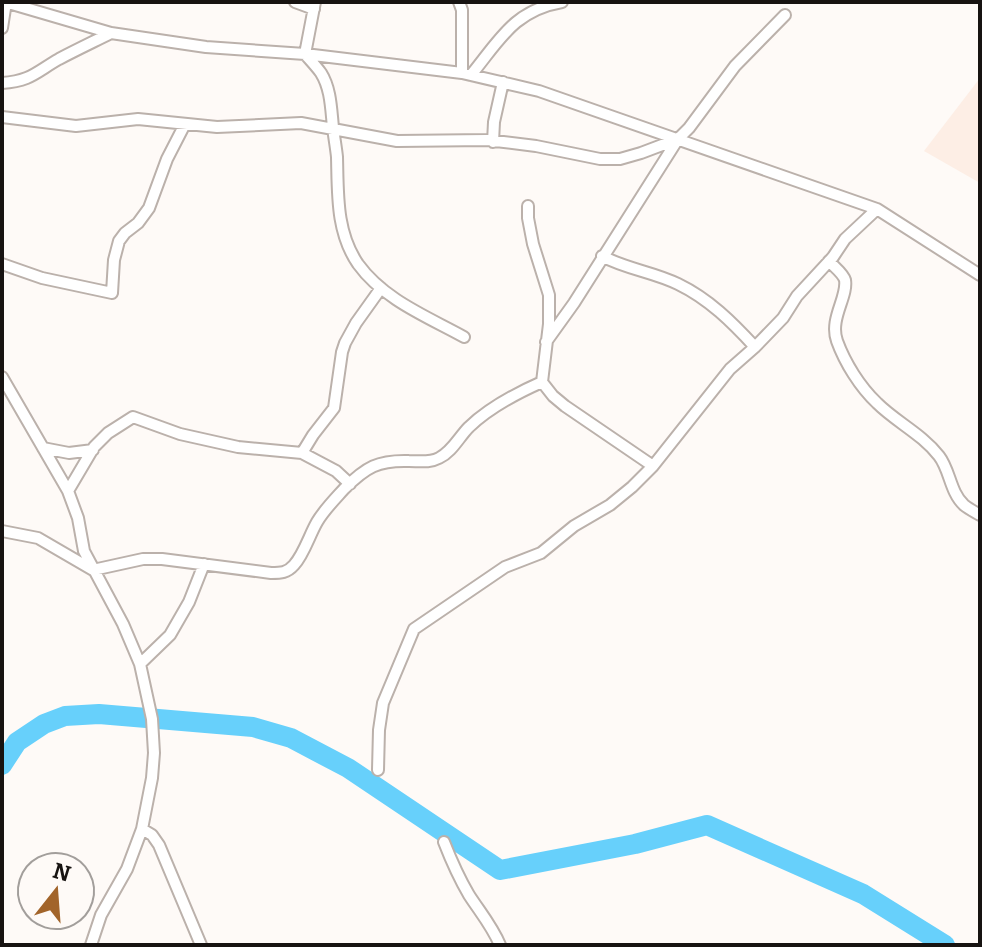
<svg xmlns="http://www.w3.org/2000/svg" width="982" height="947" viewBox="0 0 982 947" font-family="Bitter,serif">
  <rect width="100%" height="100%" fill="#fefaf7"/>
  <path fill="#fdeee5" d="M 980,78 L 980,183 L 924,151 Z"/>
  <g fill="none" stroke-linecap="round" stroke-linejoin="round">
    <path stroke="#67d0fb" stroke-width="20" d="M 2,765 L 17,742 L 44,724 L 65,716 L 99,714 L 253,727 L 291,738 L 348,768 L 500,870 L 635,844 L 707,825 L 863,894 L 945,945"/>
    <g stroke="#bbb1ab" stroke-width="14">
      <path id="street" d="M 5,2 L 111,33 L 206,47 L 305,54 L 462,73 L 539,91 L 877,209 L 980,275
        M 295,2 L 314,9
        M 315,2 L 305,54 C 310,60 316,66 321,73 C 331,89 331,109 333,127 C 334,137 336,147 337,157 C 338,194 336,232 358,264 C 384,300 428,317 464,337
        M 459,2 L 462,10 L 462,73
        M 2,28 L 6,2
        M 471,75 C 499,41 514,10 562,2
        M 2,83 C 31,81 36,72 59,59 C 76,50 93,42 111,33
        M 2,117 L 76,126 L 138,119 L 217,127 L 301,123 L 397,141 L 487,140 L 536,146 L 600,159 L 620,159 L 641,153 L 678,139
        M 493,142 L 494,122 L 503,82
        M 528,206 L 528,218 L 533,244 L 549,295 L 549,324 L 542,382 L 553,396 L 565,406 L 653,466
        M 602,256 C 626,269 654,272 678,284 C 709,299 732,322 755,347
        M 829,261 C 834,267 843,273 845,280 C 848,297 829,319 837,341 C 845,363 860,387 877,403 C 896,422 922,434 939,456 C 950,470 950,492 964,505 C 969,509 975,512 980,515
        M 2,264 L 42,278 L 112,293 L 114,260 L 119,241 L 125,233 L 138,223 L 149,208 L 167,159 L 185,124
        M 546,342 L 574,303 L 678,139 L 689,128 L 735,66 L 785,15
        M 2,377 L 68,491 L 78,518 L 84,551 L 123,624 L 140,664 L 152,719 L 154,753 L 152,778 L 142,829 L 127,869 L 101,915 L 91,945
        M 43,448 L 69,453 L 93,450
        M 302,453 L 313,435 L 334,408 L 342,352 L 345,343 L 356,323 L 381,288
        M 68,491 L 94,447 L 108,433 L 133,417 L 180,434 L 238,447 L 302,453 L 336,471 L 350,484
        M 2,531 L 38,538 L 93,570 L 143,559 L 162,559 L 271,573 C 281,573 287,573 294,565 C 304,554 309,536 317,522 C 324,510 335,499 344,489 C 366,467 378,460 409,461 C 419,461 430,463 439,458 C 452,452 459,437 469,427 C 489,408 517,393 542,382
        M 140,664 L 170,635 L 189,602 L 204,564
        M 378,770 L 379,730 L 383,703 L 414,629 L 505,567 L 541,553 L 574,526 L 610,505 L 632,487 L 653,466 L 730,369 L 755,347 L 783,318 L 797,296 L 833,257 L 845,239 L 877,209
        M 142,829 L 152,835 L 159,845 L 201,945
        M 444,842 C 451,860 459,878 469,895 C 480,912 492,926 500,945"/>
    </g>
    <use href="#street" stroke="#fff" stroke-width="10"/>
  </g>
  <rect width="982" height="947" fill="none" stroke="#171311" stroke-width="8"/>
  <g transform="translate(56 891) rotate(17)"><circle r="38" fill="#fefaf7" stroke="#a29e9b" stroke-width="2"/>
  <path d="M0-6L14 30L0 20L-14 30Z" fill="#a2642a"/>
  <text y="-12" font-size="22" font-weight="bold" text-anchor="middle" fill="#171311">N</text>
  </g>
</svg>
